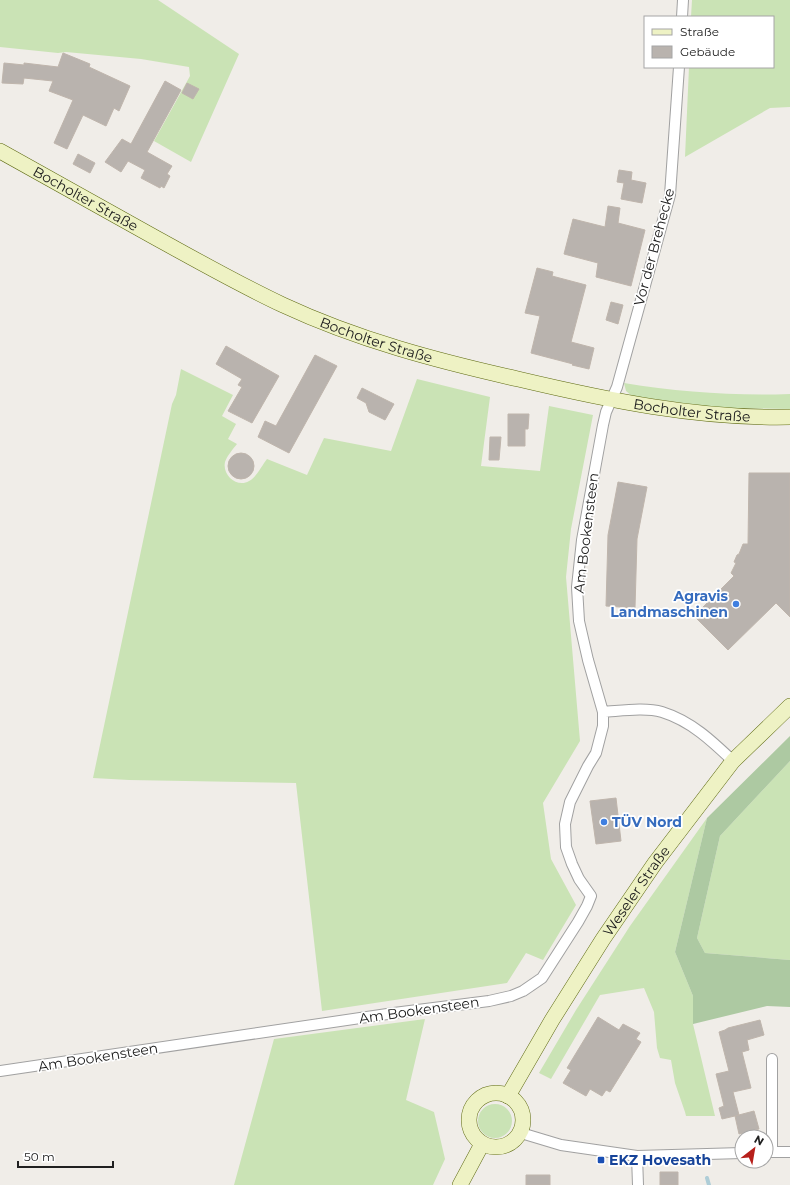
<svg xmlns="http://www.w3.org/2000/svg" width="790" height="1185" viewBox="0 0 790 1185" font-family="Montserrat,sans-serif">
  <rect width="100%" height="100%" fill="#f0ede8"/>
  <path fill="#cae3b5" d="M 0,0 L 158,0 L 239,54 L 191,162 L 154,141 L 190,76 L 189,67 L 141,59 L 66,52 L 58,53 L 0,47 Z
    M 692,0 L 790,0 L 790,107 L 770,108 L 685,157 L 689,67 L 773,67 L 773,17 L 691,17 Z
    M 181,369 L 233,395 L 222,416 L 236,424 L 228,439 L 237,444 C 233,449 227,456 225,462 C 222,476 238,488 249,481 C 257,477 262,465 267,459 L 307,475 L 324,438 L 391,451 L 417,379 L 490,397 L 481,466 L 540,471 L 549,406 L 593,415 L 571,529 L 566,577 L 580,741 L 543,803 L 551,859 L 576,905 L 543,960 L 526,953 L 507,983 L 322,1011 L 296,783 L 129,780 L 93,778 L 172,404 L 176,395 Z
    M 624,383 C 679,392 734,396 790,394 L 790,409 L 720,408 L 632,396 L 626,391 Z
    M 790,761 L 790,960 L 705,953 L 697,938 L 720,836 Z
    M 707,818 L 675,952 L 693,996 L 693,1024 L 715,1116 L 686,1116 L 685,1112 L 675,1083 L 671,1060 L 660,1058 L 657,1048 L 654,1012 L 644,988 L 600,995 L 551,1079 L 539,1073 L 576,1010 L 630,926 Z
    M 425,1019 L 406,1100 L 434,1112 L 445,1159 L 433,1185 L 234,1185 L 274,1039 Z
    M478 1121a17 17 0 1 1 34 0a17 17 0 1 1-34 0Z"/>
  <path fill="#adc9a2" d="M 790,736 L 790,761 L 720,836 L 697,938 L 705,953 L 790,960 L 790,1007 L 767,1006 L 693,1024 L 693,996 L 675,952 L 707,818 Z"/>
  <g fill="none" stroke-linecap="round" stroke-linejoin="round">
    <path stroke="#aecdd7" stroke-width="4" d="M 707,1178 L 709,1185"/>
  </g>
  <path fill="#b9b3ae" stroke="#bfb5ac" d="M 63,53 L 90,64 L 89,67 L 130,86 L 119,111 L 114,108 L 106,126 L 83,115 L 67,149 L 54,143 L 73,100 L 49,91 L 53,81 L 24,78 L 23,84 L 2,83 L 4,63 L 24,65 L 24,63 L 58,67 Z
    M 165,81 L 181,90 L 147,152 L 172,166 L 167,174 L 170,176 L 164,188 L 161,186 L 160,188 L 141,178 L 145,170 L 128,161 L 121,172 L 105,162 L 122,139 L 131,144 Z
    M 187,83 L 199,89 L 193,99 L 182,93 Z
    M 78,154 L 95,163 L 90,173 L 73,164 Z
    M 619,170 L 632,172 L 631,180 L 646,183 L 642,203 L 621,199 L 624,183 L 617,182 Z
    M 608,206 L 620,208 L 618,223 L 645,230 L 631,286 L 596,277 L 598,263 L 564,254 L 573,219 L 605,227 Z
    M 537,268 L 553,272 L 552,276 L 586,285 L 571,342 L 594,348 L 589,369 L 572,365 L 573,364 L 531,353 L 540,316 L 525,313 Z
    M 611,302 L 623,305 L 618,324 L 606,320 Z
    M 226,346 L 279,376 L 252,423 L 228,411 L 242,387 L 238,385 L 242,379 L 216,364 Z
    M 315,355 L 337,366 L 289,453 L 258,437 L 265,421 L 276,426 Z
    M 362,388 L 394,404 L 385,420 L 369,412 L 366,403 L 357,398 Z
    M 508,414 L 529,414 L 528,429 L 525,429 L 525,446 L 508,446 Z
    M 490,437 L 501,437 L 499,460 L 489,460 Z
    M228 466a13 13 0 1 1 26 0a13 13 0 1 1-26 0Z
    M 749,473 L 790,473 L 790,617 L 776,603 L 728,650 L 694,616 L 734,576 L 731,573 L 736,563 L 734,562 L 737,555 L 739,554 L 743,544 L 748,544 Z
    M 618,482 L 647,487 L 637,539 L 635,608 L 606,606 L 608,535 Z
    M 616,798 L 621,841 L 596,844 L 590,801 Z
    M 598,1017 L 619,1030 L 623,1024 L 640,1033 L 636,1039 L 641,1042 L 610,1092 L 606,1090 L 602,1096 L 590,1089 L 586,1096 L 563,1083 L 571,1070 L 567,1068 Z
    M 760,1020 L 764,1035 L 747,1040 L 749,1050 L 742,1052 L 751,1088 L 733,1092 L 739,1115 L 722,1119 L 719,1108 L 724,1106 L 716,1074 L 729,1071 L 719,1032 L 725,1030 L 728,1028 Z
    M 754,1111 L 759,1129 L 739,1134 L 735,1116 Z
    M 660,1172 L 678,1172 L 678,1185 L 660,1185 Z
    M 526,1175 L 550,1175 L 550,1185 L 526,1185 Z"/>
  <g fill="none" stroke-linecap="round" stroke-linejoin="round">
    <g stroke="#a1a1a1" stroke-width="12">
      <path id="street" d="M 682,17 L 683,0
        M 603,712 C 620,711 645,707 662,712 C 691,721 712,741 733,761
        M 772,1059 L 772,1152
        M 0,1071 L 394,1013 L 489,1001 L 511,996 L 523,991 L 542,978 L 578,922 L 587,906 L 591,896 L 579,879 L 572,864 L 566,847 L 565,824 L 570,802 L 588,766 L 596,753 L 603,726 L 603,712 L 588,660 L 579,621 L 577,587 L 582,540 L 603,425 L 606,412 L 617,387 L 670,195 L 679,67
        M 521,1133 L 561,1145 L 637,1156 L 742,1153
        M 766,1152 L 790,1152
        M 637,1156 L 638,1185"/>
    </g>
    <g stroke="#5f6b13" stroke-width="16">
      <g id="secondary">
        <path id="s1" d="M 0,151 C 52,180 104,209 156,238 C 198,261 240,285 283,305 C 358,340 438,361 518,379 C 607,400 697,419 790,417"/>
        <circle cx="496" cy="1120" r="27"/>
        <path id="s2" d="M 508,1096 L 552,1020 L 603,939 L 655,863 L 733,761 L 790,706"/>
        <path d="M 460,1185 L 482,1144"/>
      </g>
    </g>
    <use href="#street" stroke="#fff" stroke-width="10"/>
    <use href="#secondary" stroke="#eef2c4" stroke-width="15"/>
  </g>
  <g fill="#3f7fe0" stroke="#fff" stroke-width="1.5">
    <circle cx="736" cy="604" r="4"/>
    <circle cx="604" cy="822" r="4"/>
  </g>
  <rect fill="#1a4fb4" stroke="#fff" stroke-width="1.5" x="597" y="1156" width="8" height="8" rx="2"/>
  <g text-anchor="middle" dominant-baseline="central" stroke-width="3.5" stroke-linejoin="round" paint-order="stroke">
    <g font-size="14" fill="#202020" stroke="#fff">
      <text stroke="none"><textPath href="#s1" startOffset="98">Bocholter Straße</textPath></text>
      <text transform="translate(654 247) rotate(-75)">Vor der Brehecke</text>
      <text stroke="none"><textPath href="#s1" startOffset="422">Bocholter Straße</textPath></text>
      <text stroke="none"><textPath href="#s1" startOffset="746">Bocholter Straße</textPath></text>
      <text transform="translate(586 533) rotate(-83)">Am Bookensteen</text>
      <text stroke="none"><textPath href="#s2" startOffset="242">Weseler Straße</textPath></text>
      <text transform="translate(419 1010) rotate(-8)">Am Bookensteen</text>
      <text transform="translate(98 1057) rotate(-9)">Am Bookensteen</text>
    </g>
    <g font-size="14" font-weight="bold" fill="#366cbe" stroke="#fff" text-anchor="end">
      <text x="728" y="596">Agravis<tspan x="728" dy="16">Landmaschinen</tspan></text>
      <text x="612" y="822" text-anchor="start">TÜV Nord</text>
    </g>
    <g font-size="14" font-weight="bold" fill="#164399" stroke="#fff" text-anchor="start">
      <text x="609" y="1160">EKZ Hovesath</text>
    </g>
  </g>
  <rect x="644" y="16" width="130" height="52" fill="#ffffff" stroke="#a6a6a6"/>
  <rect x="652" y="29" width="20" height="6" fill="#eef2c4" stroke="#a6a6a6"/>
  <text x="680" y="36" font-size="12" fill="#202020">Straße</text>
  <rect x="652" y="46" width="20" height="12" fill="#b9b3ae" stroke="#a6a6a6"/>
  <text x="680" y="56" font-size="12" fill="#202020">Gebäude</text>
  <g transform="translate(754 1149) rotate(31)"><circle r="19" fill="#ffffff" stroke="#a6a6a6"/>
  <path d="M0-3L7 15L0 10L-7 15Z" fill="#b71f1a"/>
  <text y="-6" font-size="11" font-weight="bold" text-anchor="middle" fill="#202020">N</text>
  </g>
  <path d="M18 1161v6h95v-6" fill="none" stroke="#202020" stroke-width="2"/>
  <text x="24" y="1161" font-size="12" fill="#202020" stroke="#ffffff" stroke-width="3" paint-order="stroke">50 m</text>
</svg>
